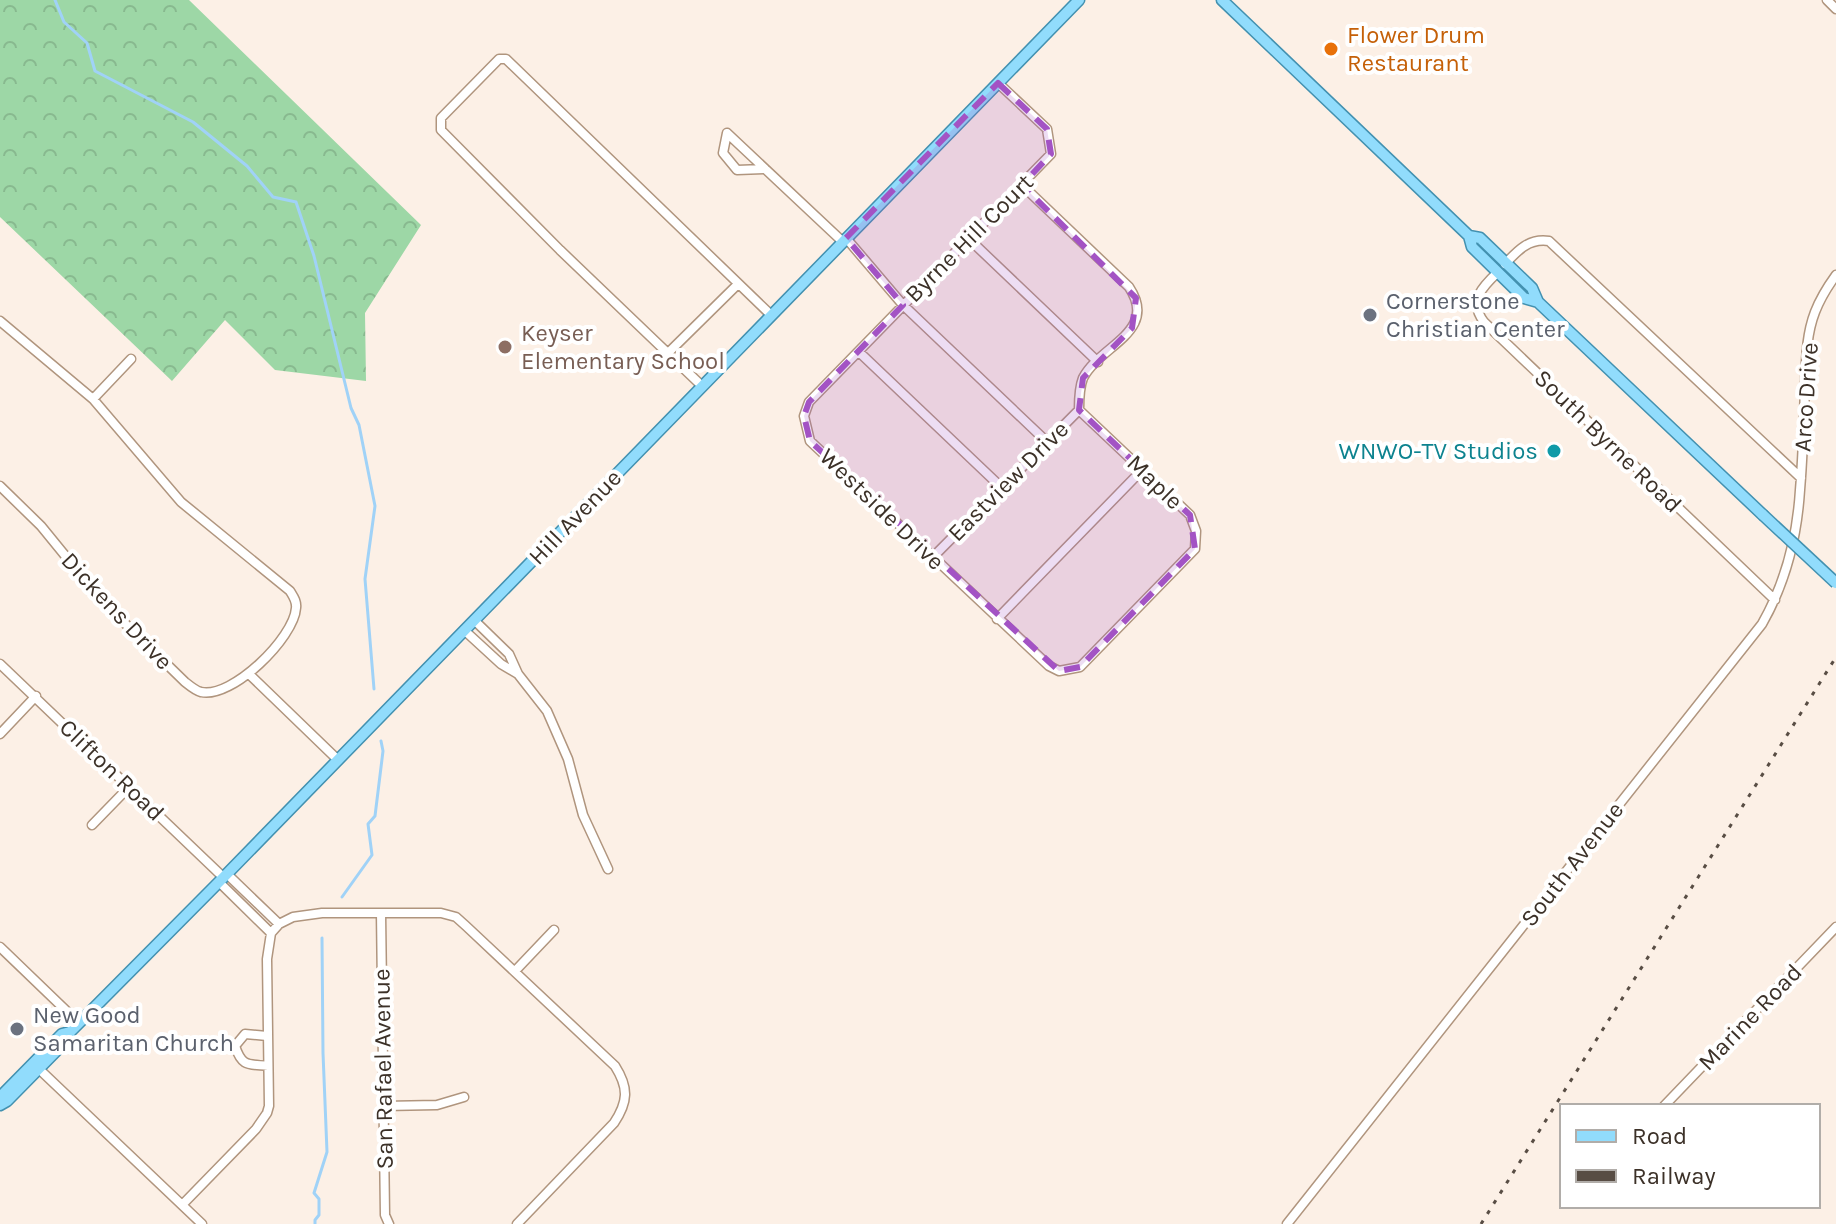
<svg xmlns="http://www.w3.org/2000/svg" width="1836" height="1224" viewBox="0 0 1836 1224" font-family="Karla,sans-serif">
  <defs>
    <pattern id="forest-crowns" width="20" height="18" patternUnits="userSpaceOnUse" patternTransform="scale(2)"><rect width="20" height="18" fill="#9dd7a6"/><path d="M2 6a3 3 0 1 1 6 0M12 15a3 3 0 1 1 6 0" fill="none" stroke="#88b98f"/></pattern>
  </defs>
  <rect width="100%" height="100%" fill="#fcf0e6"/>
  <path fill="url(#forest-crowns)" d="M 0,0 L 189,0 L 421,225 L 365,313 L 366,381 L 275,370 L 225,320 L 172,381 L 0,217 Z"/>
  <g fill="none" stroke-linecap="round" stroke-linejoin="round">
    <path stroke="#a0d2f7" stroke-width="3" d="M 55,0 L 64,22 L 87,43 L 95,71 L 193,122 L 247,166 L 273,197 L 296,202 L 314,256 L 351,408 L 359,425 L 375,506 L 365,579 L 374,689
      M 342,897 L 372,855 L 368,824 L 375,816 L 383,751 L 381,741
      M 315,1224 L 315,1220 L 319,1215 L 319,1199 L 314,1193 L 327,1152 L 323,1053 L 322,938"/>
    <g stroke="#b0957e" stroke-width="11">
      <path id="minor" d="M 1827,0 L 1836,9
        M 998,83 L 1047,129 L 1051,154 L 809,402 L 804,416 L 810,441 L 1049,666 L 1059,671 L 1080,667 L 1195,549 L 1196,531 L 1190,515 L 1079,410
        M 765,169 L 737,170 L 723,153 L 727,133 L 843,242
        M 846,238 L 903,305 L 1046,441
        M 969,239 L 1098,362
        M 1505,264 C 1518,250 1529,238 1549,241 L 1801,478
        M 1498,272 C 1482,287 1468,301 1484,322 L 1775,600
        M 0,321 L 93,399 L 181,502 L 290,591 C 293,596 297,601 296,608 C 294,638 232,699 201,692 C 196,691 190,686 185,682 L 103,602 L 41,526 L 0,486
        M 859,352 L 1001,487
        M 668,353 L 738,284
        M 702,386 L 560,250 L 441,130 L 441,118 L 499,59 L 506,59 L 771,315
        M 93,399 L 131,359
        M 932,558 L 1079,410 C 1079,400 1079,388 1083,378 C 1100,345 1159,332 1129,287 L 1022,185
        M 997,619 L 1143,469
        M 474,620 L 509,654 L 518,674 L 547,711 L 568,759 L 583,815 L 608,869
        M 464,630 L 501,664 L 518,674
        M 0,664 L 223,877
        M 249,674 L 338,760
        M 0,734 L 36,696
        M 92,825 L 129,787
        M 227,874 L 279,924
        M 219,882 L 271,933
        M 381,913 L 385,1215 L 389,1224
        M 0,947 L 79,1023
        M 515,971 L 554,930
        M 267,1036 L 245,1034 L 235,1046 C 242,1067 248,1064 268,1066
        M 39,1069 L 202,1224
        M 384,1106 L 437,1105 L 464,1097
        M 1664,1106 L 1836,927
        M 182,1205 L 256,1129 L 267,1113 L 269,1106 L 267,959 L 271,933 L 279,924 L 293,917 L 322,913 L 441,913 L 456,917 L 466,926 L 615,1066 C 629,1088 628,1102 614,1123 L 517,1224
        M 1287,1224 L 1762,624 C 1786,582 1797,538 1800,490 C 1803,455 1804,420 1805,385 C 1806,361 1806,335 1815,312 C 1820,299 1828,286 1836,275"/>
    </g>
    <g stroke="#4391b0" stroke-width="13">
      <path id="major" d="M 1222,0 L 1469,236 L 1480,238 L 1532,288 L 1538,302 L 1763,515
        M 1469,236 L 1472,247 L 1524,298 L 1538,302
        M 0,1100 L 1,1096 L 62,1034 L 70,1032
        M 0,1105 L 7,1101 L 68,1039 L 70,1032 L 79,1023 L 219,882 L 1079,0"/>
    </g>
    <use href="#minor" stroke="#fff" stroke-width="8"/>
    <use href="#major" stroke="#91dcfc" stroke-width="10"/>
    <path stroke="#584d44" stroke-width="3" stroke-dasharray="4 8" stroke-linecap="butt" d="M 1481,1224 L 1836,657"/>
    <g stroke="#4391b0" stroke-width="13" stroke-linecap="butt">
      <path id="major-bridge" d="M 1763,515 L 1836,583"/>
    </g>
    <use href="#major-bridge" stroke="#91dcfc" stroke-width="10"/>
  </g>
  <path fill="#a353c4" fill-opacity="0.2" stroke="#a353c4" stroke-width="6" stroke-dasharray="16 10" stroke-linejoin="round" d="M 998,83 L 1047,129 L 1051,154 L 1022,185 L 1136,298 L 1132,328 L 1083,378 L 1079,410 L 1190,515 L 1195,549 L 1080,667 L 1059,671 L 810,441 L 804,416 L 809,402 L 903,305 L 846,238 Z"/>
  <circle fill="#e8710a" stroke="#fff" stroke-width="3" cx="1331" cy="49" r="8"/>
  <g fill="#6b7280" stroke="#fff" stroke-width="3">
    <circle cx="1370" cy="315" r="8"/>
    <circle cx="17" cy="1029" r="8"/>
  </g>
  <circle fill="#8d6e63" stroke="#fff" stroke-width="3" cx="505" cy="347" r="8"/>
  <circle fill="#0f9aa8" stroke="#fff" stroke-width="3" cx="1554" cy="451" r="8"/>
  <g text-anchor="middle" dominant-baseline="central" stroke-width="8" stroke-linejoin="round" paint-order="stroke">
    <g font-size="24" fill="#c56008" stroke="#fff" text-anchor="start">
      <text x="1347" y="35">Flower Drum<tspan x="1347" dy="28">Restaurant</tspan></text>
    </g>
    <g font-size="24" fill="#3c3128" stroke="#fff">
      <text transform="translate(969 238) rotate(-45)">Byrne Hill Court</text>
      <text transform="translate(1806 397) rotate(-86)">Arco Drive</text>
      <text transform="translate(1608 441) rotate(44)">South Byrne Road</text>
      <text transform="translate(1008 481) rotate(-45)">Eastview Drive</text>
      <text transform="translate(1155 482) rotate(44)">Maple</text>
      <text transform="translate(882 509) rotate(44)">Westside Drive</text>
      <text transform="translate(575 517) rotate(-46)">Hill Avenue</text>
      <text transform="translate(117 611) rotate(47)">Dickens Drive</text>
      <text transform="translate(112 770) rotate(44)">Clifton Road</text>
      <text transform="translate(1572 864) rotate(-52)">South Avenue</text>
      <text transform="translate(1750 1017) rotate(-46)">Marine Road</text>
      <text transform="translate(383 1069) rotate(-91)">San Rafael Avenue</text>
    </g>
    <g font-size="24" fill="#5b616d" stroke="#fff" text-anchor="start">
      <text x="1386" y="301">Cornerstone<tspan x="1386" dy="28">Christian Center</tspan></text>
      <text x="33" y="1015">New Good<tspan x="33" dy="28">Samaritan Church</tspan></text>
    </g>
    <g font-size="24" fill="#785e54" stroke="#fff" text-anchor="start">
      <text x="521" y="333">Keyser<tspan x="521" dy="28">Elementary School</tspan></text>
    </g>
    <g font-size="24" fill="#0d838f" stroke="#fff" text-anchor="end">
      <text x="1538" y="451">WNWO-TV Studios</text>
    </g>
  </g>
  <rect x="1560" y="1104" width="260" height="104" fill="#ffffff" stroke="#b1ada9" stroke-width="2"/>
  <rect x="1576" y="1130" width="40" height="12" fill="#91dcfc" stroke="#b1ada9" stroke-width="2"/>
  <text x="1632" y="1144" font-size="24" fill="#3c3128">Road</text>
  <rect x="1576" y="1170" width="40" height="12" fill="#584d44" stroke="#b1ada9" stroke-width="2"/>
  <text x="1632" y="1184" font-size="24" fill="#3c3128">Railway</text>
</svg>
